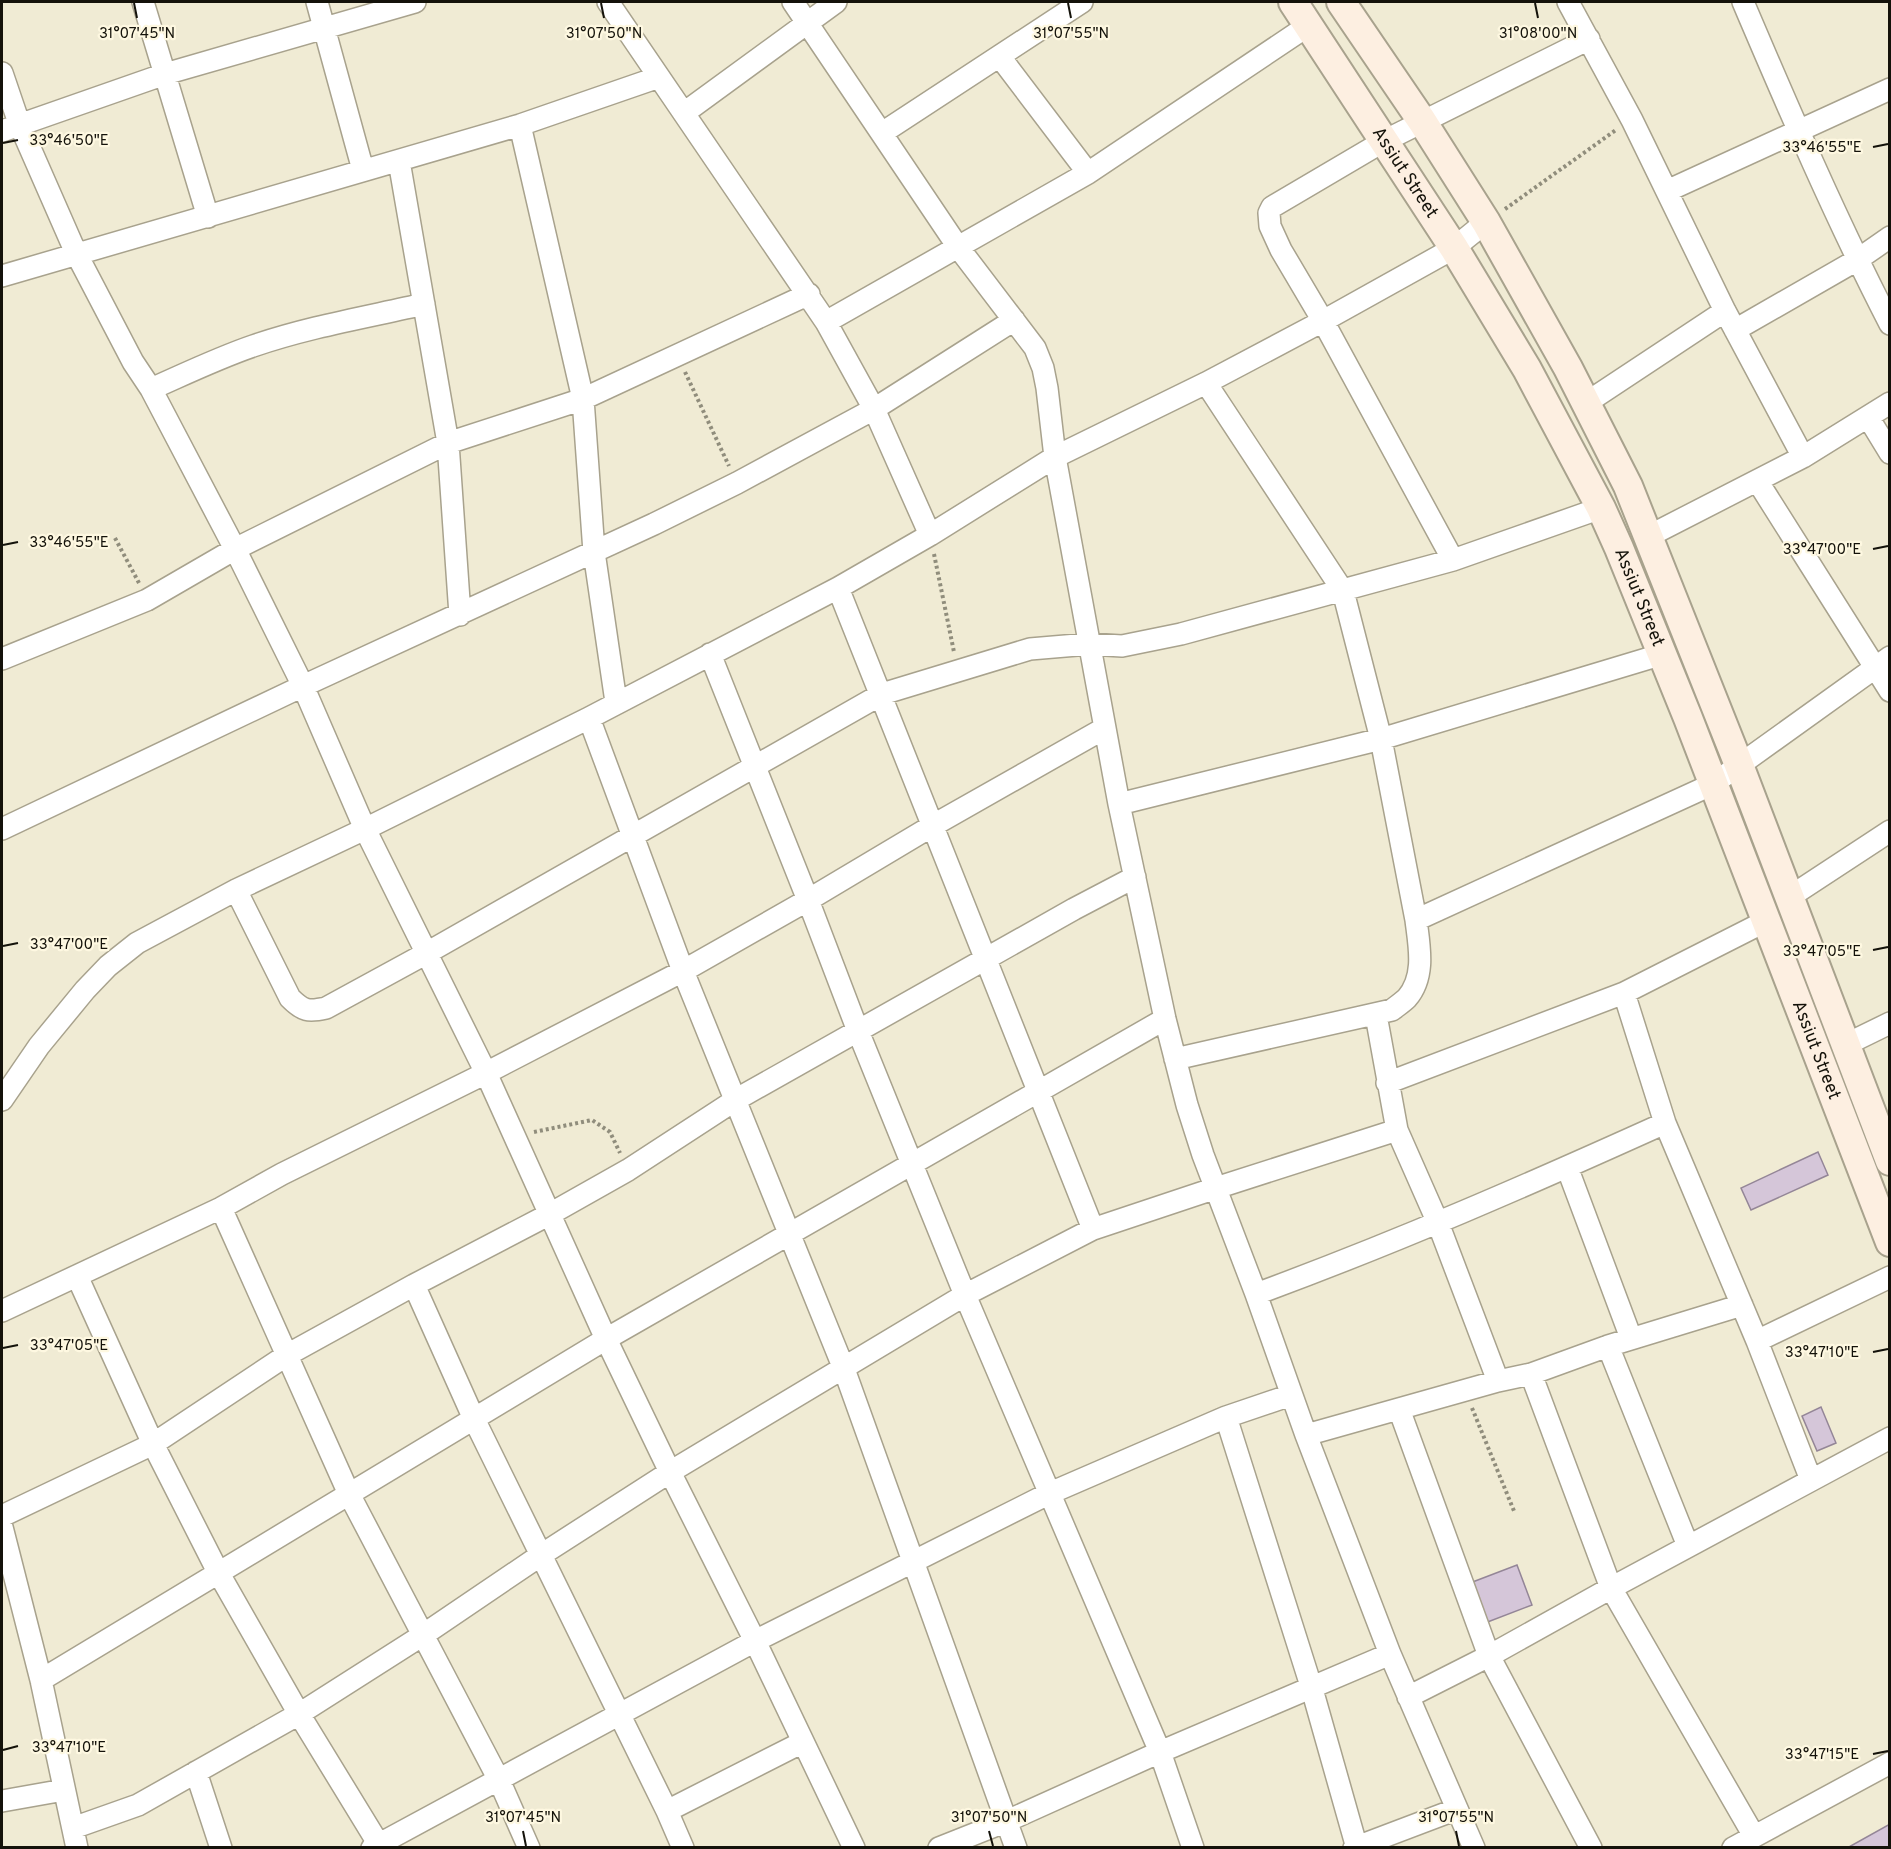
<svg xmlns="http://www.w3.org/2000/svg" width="1891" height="1849" viewBox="0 0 1891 1849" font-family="Overpass,sans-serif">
  <rect width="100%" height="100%" fill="#f0ebd4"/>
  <path fill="#d5c6d9" stroke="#948697" stroke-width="1.5" d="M 1818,1152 L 1828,1175 L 1751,1210 L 1741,1188 Z
    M 1821,1407 L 1836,1443 L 1817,1451 L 1802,1416 Z
    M 1517,1565 L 1532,1605 L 1485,1623 L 1470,1583 Z
    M 1890,1824 L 1890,1848 L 1847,1848 Z"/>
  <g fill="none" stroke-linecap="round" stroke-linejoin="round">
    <g stroke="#a8a28d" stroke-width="24">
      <path id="street" d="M 143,2 L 208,217
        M 317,2 L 363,170
        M 608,2 L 826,322 L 874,409 L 930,535
        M 793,2 L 958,247 L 1035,348 L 1043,368 L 1047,388 L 1055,457 L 1206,383 L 1323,321 L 1454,248 L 1486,222
        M 1568,2 L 1632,120 L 1725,311 L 1803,457
        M 1743,2 C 1789,110 1836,219 1890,324
        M 1000,57 L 1088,173
        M 2,73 L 19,123 L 76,253 L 133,362 L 151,389 L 235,549 L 303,686 L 365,829 L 486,1073 L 606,1339 L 670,1472 L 755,1641 L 854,1848
        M 684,113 L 836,2
        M 520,125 L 583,399 L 594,552 L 616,702
        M 2,131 L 165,74 L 415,2
        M 882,133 L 1082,2
        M 399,161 L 448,443 L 460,615
        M 1667,191 L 1890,89
        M 2,276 L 520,125 L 659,77
        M 826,322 L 1088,173 L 1309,25
        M 1735,330 L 1857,260 L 1890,237
        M 1206,383 L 1343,591 L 1381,739 L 1416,920
        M 151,389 C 185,374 218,358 253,346 C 308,327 367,317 424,304
        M 1586,403 L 1725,311
        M 1868,417 L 1890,453
        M 1758,482 L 1890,691
        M 1647,537 L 1803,457 L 1890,403
        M 1453,560 L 1323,321 L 1281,250 L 1270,226 L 1269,213 L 1272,207 L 1384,141 L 1589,39
        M 838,588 L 1093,1229
        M 710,654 L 808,900 L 858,1031 L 965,1295 L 1160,1752 L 1193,1848
        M 2,659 L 147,600 L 235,549 L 448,443 L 583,399 L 809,294
        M 589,718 L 683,971 L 844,1369 L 1016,1848
        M 1119,804 L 1381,739 L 1663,654
        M 2,829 L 303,686 L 654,524 L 737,483 L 874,409 L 1014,320
        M 236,890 L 290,998 C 303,1011 308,1012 326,1008 L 425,954 L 882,694 L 1030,649 L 1089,644 L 1122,646 L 1181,634 L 1453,560 L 1601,508
        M 1788,898 L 1890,831
        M 1624,993 L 1665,1123 L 1757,1341 L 1811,1480
        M 1376,1015 L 1397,1130 L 1438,1223 L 1498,1381
        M 1845,1045 L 1890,1023
        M 1175,1059 L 1392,1010 C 1397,1006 1403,1002 1407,998 C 1426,976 1419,945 1416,920 L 1713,784 L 1890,657
        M 1387,1083 L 1624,993 L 1766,921
        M 2,1100 L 39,1046 L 85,990 L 108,966 L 137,943 L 236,890 L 365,829 L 589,718 L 838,588 L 930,535 L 1055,457 L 1119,804 L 1165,1019 L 1187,1105 L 1203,1155 L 1256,1294 L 1306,1435 L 1390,1654 L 1474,1848
        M 1567,1167 L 1631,1338
        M 221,1208 L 349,1494 L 499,1780 L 529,1848
        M 77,1276 L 153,1444 L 218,1572 L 299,1714 L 381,1848
        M 414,1285 L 474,1419 L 667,1811 L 683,1848
        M 1256,1294 C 1395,1243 1530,1184 1665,1123
        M 2,1311 L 221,1208 L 282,1174 L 486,1073 L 683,971 L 808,900 L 932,826 L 1105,728
        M 1757,1341 L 1890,1277
        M 1608,1346 L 1688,1546
        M 1531,1374 L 1611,1588 L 1754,1836
        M 1399,1409 L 1489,1656 L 1591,1848
        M 1226,1417 L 1291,1395
        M 1306,1435 L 1498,1381 L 1531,1374 L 1608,1346 L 1742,1305
        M 2,1516 L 153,1444 L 287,1355 L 414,1285 L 550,1214 L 628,1170 L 737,1099 L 1074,909 L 1135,877
        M 2,1527 L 41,1680 L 77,1848
        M 41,1680 L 606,1339 L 1165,1019
        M 1408,1697 L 1489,1656 L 1611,1588 L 1890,1438
        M 196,1772 L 221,1848
        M 2,1801 L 64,1790
        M 667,1811 L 803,1742
        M 73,1828 L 138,1805 L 299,1714 L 423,1635 L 541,1555 L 670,1472 L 965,1295 L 1093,1229 L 1216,1188 L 1397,1130
        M 372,1848 L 755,1641 L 1048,1494 L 1226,1417 L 1312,1689 L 1357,1848
        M 939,1848 L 1007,1821 L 1160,1752 L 1390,1654
        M 1354,1848 L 1457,1809
        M 1733,1848 L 1890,1763"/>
    </g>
    <g stroke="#a8a28d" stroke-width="32">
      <g id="secondary">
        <path id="s1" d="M 1293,2 L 1454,248 L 1527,369 L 1601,508 L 1619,548 L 1688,718 L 1890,1242"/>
        <path d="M 1341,2 L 1422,121 L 1486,222 L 1568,368 L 1628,486 L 1739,765 L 1890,1161"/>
      </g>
    </g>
    <path stroke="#908d7c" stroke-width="4" stroke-dasharray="3 3" stroke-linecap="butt" d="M 1505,209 L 1616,130
      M 685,372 L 729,466
      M 115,538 L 139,583
      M 934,554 L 954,652
      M 534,1132 L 592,1120 L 610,1132 L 620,1153
      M 1472,1408 L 1514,1511"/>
    <use href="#street" stroke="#fff" stroke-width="21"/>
    <use href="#secondary" stroke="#fdefe1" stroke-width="28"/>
  </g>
  <path fill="none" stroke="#14120a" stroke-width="2" d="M 134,3 L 137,18M 601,3 L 604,18M 1068,3 L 1071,18M 1535,3 L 1538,18M 3,143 L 18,140M 1873,147 L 1888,144M 3,545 L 18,542M 1873,549 L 1888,546M 3,946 L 18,943M 1873,950 L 1888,947M 3,1348 L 18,1345M 1873,1352 L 1888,1349M 3,1750 L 18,1746M 1873,1754 L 1888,1751M 523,1831 L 526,1846M 989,1831 L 993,1846M 1456,1831 L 1459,1846"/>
  <g text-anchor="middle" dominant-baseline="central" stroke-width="4.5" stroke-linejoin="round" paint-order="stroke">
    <g font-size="18" fill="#14120a" stroke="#fef8e1">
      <text stroke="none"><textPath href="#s1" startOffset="204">Assiut Street</textPath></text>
      <text stroke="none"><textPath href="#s1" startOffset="690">Assiut Street</textPath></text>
      <text stroke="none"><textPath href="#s1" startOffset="1176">Assiut Street</textPath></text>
    </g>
  </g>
  <g font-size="15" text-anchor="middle" fill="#14120a" stroke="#fef8e1" stroke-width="4.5" stroke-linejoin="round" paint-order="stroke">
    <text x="137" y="38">31°07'45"N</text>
    <text x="604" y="38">31°07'50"N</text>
    <text x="1071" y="38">31°07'55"N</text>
    <text x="1538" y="38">31°08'00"N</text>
    <text x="69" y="145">33°46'50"E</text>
    <text x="1822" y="152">33°46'55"E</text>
    <text x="69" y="547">33°46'55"E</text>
    <text x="1822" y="554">33°47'00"E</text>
    <text x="69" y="949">33°47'00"E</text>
    <text x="1822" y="956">33°47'05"E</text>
    <text x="69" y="1350">33°47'05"E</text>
    <text x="1822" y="1357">33°47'10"E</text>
    <text x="69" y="1752">33°47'10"E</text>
    <text x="1822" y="1759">33°47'15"E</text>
    <text x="523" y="1822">31°07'45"N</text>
    <text x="989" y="1822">31°07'50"N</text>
    <text x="1456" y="1822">31°07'55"N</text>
  </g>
  <rect width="1891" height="1849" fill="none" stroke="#14120a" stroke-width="6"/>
</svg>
